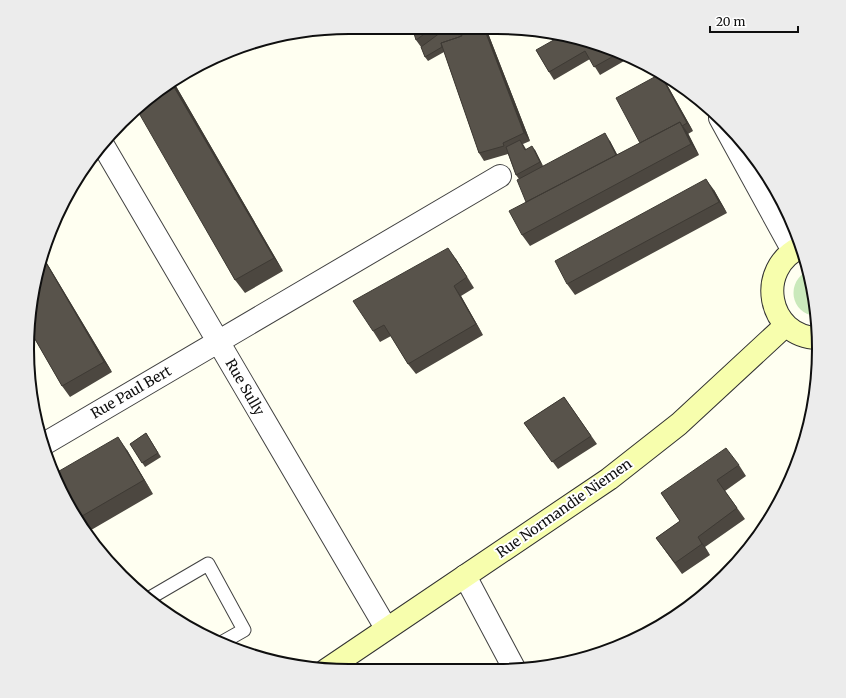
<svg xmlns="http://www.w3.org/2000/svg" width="846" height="698" viewBox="0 0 846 698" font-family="Merriweather,serif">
  <rect width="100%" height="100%" fill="#fffff1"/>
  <path fill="#cae9bb" d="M 809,270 L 816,316 C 790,314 785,281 809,270 Z"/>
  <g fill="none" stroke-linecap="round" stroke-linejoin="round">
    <g stroke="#424242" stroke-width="15">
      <path id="service" d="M 777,222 L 788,212
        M 148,599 L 208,564 L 244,630 L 221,643"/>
    </g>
    <g stroke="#424242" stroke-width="24">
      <path id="minor" d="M 720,118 L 793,251
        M 103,145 L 386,628
        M 44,444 L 500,176
        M 465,576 L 515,670"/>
    </g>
    <g stroke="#313131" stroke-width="24">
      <path id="secondary" d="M 801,247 C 755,268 767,337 818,338
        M 326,670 L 609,479 L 679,424 L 786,325"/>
    </g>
    <use href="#service" stroke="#fff" stroke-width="13"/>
    <use href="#minor" stroke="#fff" stroke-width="22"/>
    <use href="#secondary" stroke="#f7fead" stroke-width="22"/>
  </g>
  <path fill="#4c4740" d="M 412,27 L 486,28 L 530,141 L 523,144 L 526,149 L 535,150 L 543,166 L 610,141 L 617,155 L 640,143 L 665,81 L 693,131 L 688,134 L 699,155 L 530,246 L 522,235 L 526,202 L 519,179 L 516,175 L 508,154 L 484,161 L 479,153 L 444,52 L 428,61 L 425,57 L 421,47 L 416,40 Z
    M 536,50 L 620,51 L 631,57 L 600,75 L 590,59 L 554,80 L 549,72 Z
    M 173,81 L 283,271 L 245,293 L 235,280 L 137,107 Z
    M 714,190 L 727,213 L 575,295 L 567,284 Z
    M 42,255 L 112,372 L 70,397 L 62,386 L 28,327 Z
    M 456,259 L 474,288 L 461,296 L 483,335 L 416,374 L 408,364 L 391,336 L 380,342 L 373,331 Z
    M 564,397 L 597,444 L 558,469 L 524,423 Z
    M 146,433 L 161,457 L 145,467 L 130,444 Z
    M 127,450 L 153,494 L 86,533 L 60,491 Z
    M 739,465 L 746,476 L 725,491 L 745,519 L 705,547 L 710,555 L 682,574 L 656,538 L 680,521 L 661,493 Z"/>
  <path fill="#3e3a34" d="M 484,28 L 486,28 L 530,141 L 524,133 Z
    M 660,74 L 665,81 L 693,131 L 687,123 Z
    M 173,81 L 283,271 L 274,258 L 171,82 Z
    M 680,122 L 688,133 L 699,155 L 691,144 Z
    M 605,133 L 610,141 L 624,167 L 618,159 Z
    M 532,146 L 535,150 L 543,166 L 540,162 Z
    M 706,179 L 714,190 L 727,213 L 719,202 Z
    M 448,248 L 456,259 L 474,288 L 467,277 Z
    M 42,255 L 112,372 L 104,362 L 42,256 Z
    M 454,286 L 461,296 L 483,335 L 476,324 Z
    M 118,437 L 127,450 L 153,494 L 144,480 Z
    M 698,537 L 705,547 L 710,555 L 702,544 Z"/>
  <path fill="#58534b" stroke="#3e3a34" d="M 412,27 L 434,27 L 416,40 Z
    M 448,27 L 464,27 L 460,30 L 462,35 L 459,37 L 441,43 L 442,47 L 425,57 L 421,47 Z
    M 464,27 L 484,28 L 524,133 L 503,143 L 504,146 L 479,153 L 441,43 L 462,36 L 460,30 Z
    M 559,37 L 620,51 L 621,52 L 594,67 L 585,51 L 549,72 L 536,50 Z
    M 660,74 L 687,123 L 682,126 L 680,122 L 640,143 L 616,98 Z
    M 171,82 L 274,258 L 235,280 L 136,108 Z
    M 680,122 L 691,144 L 522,235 L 509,211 Z
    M 605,133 L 616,155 L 526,202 L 517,180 Z
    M 520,140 L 525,150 L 532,146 L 540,162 L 516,175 L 506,147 Z
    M 706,179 L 719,202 L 567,284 L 555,261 Z
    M 448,248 L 467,277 L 454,286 L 476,324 L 408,364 L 384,325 L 373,331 L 353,301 Z
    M 42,256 L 104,362 L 62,386 L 28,327 Z
    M 564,397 L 591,436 L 552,462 L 524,423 Z
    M 146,433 L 158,453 L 142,463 L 130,444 Z
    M 118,437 L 144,480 L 77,519 L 60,491 L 54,474 Z
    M 726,448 L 739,465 L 717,480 L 737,508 L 698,537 L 702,544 L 675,563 L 656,538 L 680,521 L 661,493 Z"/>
  <g text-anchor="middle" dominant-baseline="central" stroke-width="4" stroke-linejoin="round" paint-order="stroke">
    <g font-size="14" fill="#0f0f0f" stroke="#fff">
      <text transform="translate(245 387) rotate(60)">Rue Sully</text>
      <text transform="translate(131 392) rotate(-30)">Rue Paul Bert</text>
      <text transform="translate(564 508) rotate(-35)">Rue Normandie Niemen</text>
    </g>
  </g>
  <path d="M0 0H846V698H0ZM349 34H497A315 315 0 0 1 812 349V349A315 315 0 0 1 497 664H349A315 315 0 0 1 34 349V349A315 315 0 0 1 349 34Z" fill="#ececec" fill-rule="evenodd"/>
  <path fill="none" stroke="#0f0f0f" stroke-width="2" d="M349 34H497A315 315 0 0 1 812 349V349A315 315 0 0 1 497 664H349A315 315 0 0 1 34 349V349A315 315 0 0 1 349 34Z"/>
  <path d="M710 26v6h88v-6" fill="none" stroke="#0f0f0f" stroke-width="2"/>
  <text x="716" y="26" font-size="12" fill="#0f0f0f" stroke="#ffffff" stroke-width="3" paint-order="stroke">20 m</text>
</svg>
